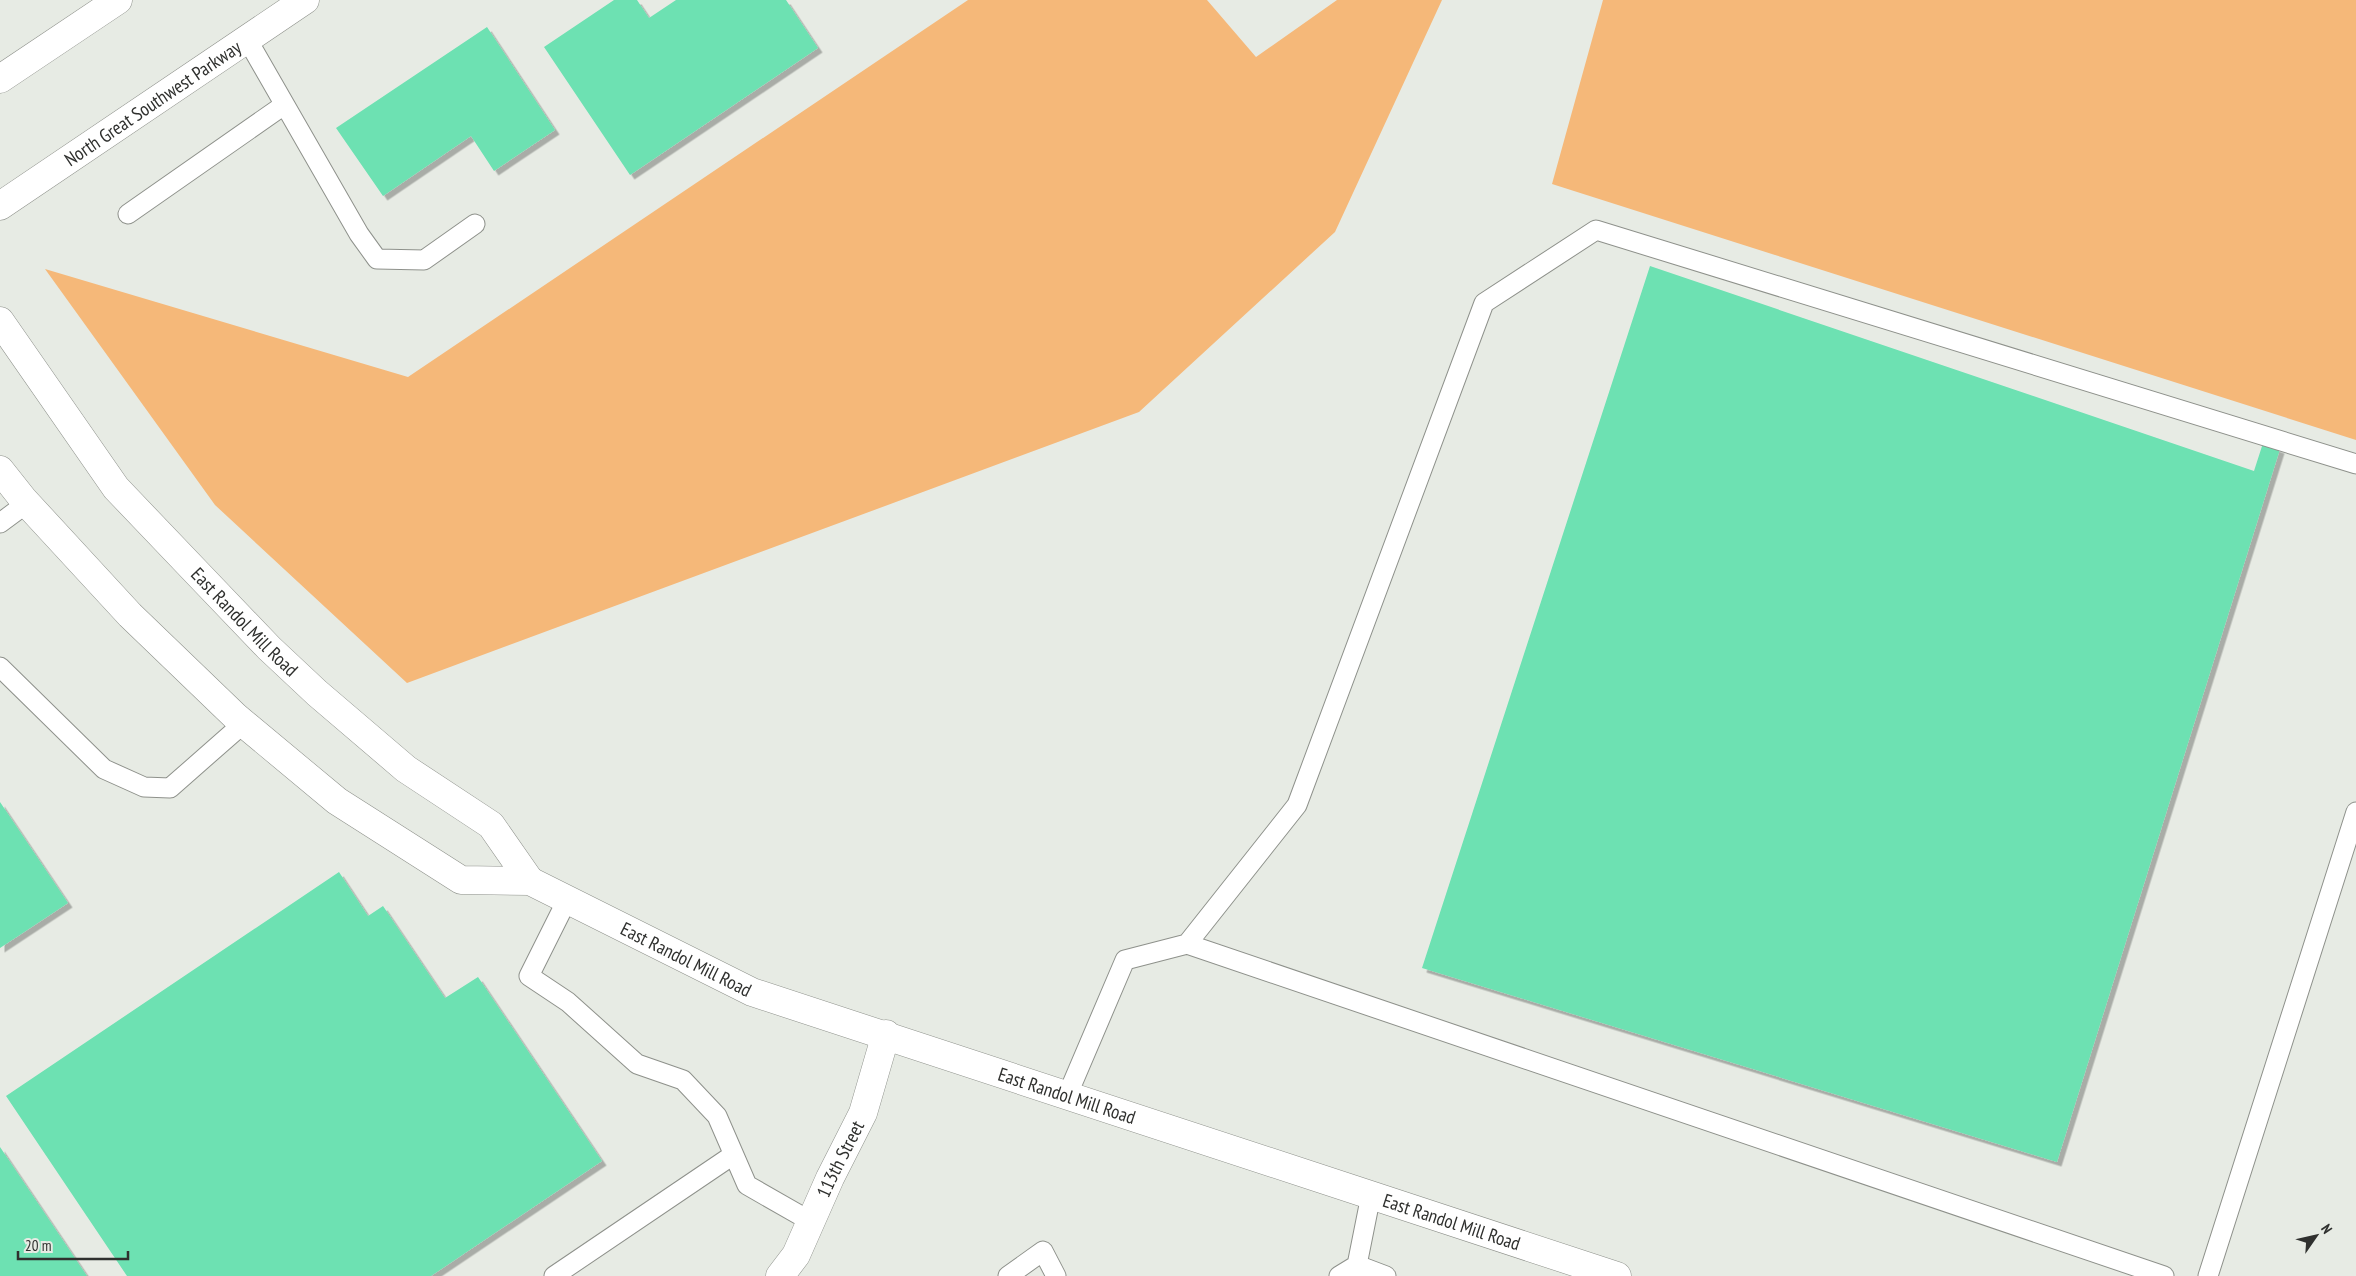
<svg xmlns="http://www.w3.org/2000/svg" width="2356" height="1276" viewBox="0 0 2356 1276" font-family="'PT Sans Narrow',sans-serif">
  <defs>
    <filter id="shadow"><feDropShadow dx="4.5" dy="4.5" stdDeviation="0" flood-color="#0004"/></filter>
  </defs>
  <rect width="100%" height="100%" fill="#e7ebe4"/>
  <path fill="#f5b879" d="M 968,0 L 1207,0 L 1256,57 L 1337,0 L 1442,0 L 1335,232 L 1139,412 L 407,683 L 215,505 L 45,269 L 408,377 Z
    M 1603,0 L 2356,0 L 2356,440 L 1552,184 Z"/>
  <path fill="#6de1b2" filter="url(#shadow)" d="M 614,0 L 637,0 L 649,18 L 676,0 L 786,0 L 818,48 L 630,175 L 544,47 Z
    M 487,27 L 555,130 L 494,171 L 471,136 L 383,196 L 336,128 Z
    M 1650,266 L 2254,471 L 2263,443 L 2280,449 L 2057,1162 L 1422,968 Z
    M 0,802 L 68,903 L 0,948 Z
    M 339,872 L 368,916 L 383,906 L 445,998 L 478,977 L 602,1161 L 431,1276 L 127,1276 L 6,1096 Z
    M 0,1147 L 87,1276 L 0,1276 Z"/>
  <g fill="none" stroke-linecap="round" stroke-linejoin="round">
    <g stroke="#8e918b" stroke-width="21">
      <path id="service" d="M 247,39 L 359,234 L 377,259 L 424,260 L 475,224
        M 128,214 L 284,105
        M 0,523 L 27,503
        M 0,667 L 104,769 L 144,787 L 170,788 L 244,723
        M 567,900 L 529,976 L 568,1002 L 637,1064 L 683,1080 L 717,1116 L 747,1185 L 810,1221
        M 1187,944 L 1297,805 L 1484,303 L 1596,230 L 2356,464
        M 1067,1096 L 1125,960 L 1187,944 L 2164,1276
        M 1371,1195 L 1357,1265 L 1386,1276
        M 554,1276 L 733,1155
        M 1008,1276 L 1043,1251 L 1056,1276
        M 1339,1276 L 1357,1265
        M 2208,1276 L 2356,812"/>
    </g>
    <g stroke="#8e918b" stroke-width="29">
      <g id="minor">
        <path id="s1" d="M 780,1276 L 796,1255 L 830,1178 L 863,1113 L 886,1034"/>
      </g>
    </g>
    <g stroke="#8e918b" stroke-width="29">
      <g id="tertiary">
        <path id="s2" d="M 0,321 L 116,488 L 201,577 L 269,648 L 317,693 L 406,769 L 491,825 L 530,881"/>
        <path id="s3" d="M 0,470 L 23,499 L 130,615 L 236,717 L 337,801 L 461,880 L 530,881 L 752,992 L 1617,1276"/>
      </g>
    </g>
    <g stroke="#8e918b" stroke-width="29">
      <g id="secondary">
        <path d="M 0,79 L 118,0"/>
        <path id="s4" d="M 0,206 L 305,0"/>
      </g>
    </g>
    <use href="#service" stroke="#fff" stroke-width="19"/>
    <use href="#minor" stroke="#fff" stroke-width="28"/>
    <use href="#tertiary" stroke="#fff" stroke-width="28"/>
    <use href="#secondary" stroke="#fff" stroke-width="28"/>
  </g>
  <g text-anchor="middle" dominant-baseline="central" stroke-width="4" stroke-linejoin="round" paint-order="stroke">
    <g font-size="19" fill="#2f302e" stroke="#e7ebe4">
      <text stroke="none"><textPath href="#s4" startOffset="184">North Great Southwest Parkway</textPath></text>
      <text stroke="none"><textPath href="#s2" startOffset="389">East Randol Mill Road</textPath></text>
      <text stroke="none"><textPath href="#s3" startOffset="864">East Randol Mill Road</textPath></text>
      <text stroke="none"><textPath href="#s3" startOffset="1269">East Randol Mill Road</textPath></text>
      <text stroke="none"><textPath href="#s1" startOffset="132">113th Street</textPath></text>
      <text stroke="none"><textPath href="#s3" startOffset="1674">East Randol Mill Road</textPath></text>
    </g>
  </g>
  <g transform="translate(2316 1236) rotate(56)" stroke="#e7ebe4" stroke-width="4" paint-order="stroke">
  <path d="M0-4L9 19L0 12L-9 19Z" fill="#2f302e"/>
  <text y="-8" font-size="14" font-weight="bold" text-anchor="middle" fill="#2f302e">N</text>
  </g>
  <path d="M18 1251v8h110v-8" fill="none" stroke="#2f302e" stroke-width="2.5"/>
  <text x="25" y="1251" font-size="15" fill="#2f302e" stroke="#e7ebe4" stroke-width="4" paint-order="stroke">20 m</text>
</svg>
